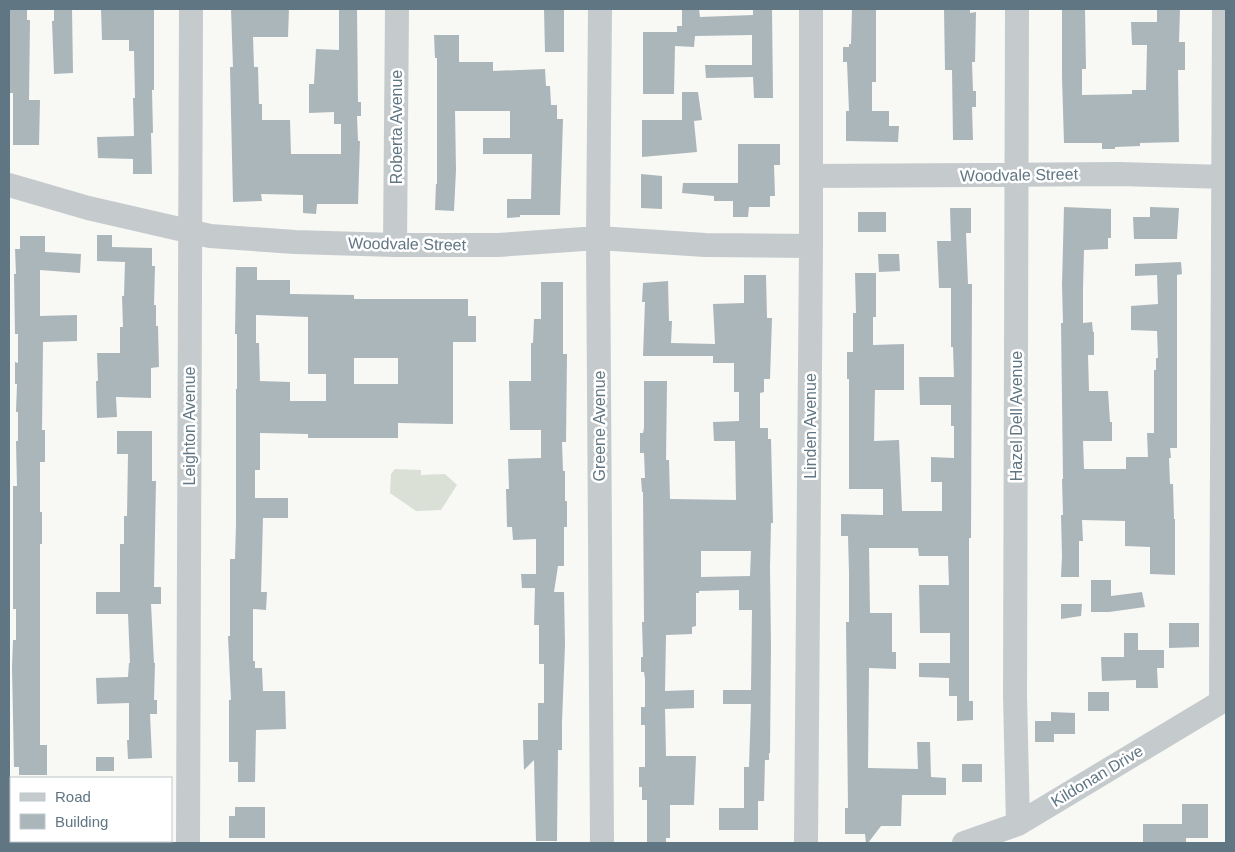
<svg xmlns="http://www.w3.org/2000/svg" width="1235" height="852" viewBox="0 0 1235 852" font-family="Helvetica,sans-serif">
  <rect width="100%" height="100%" fill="#f8f8f5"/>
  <path fill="#dae0d5" d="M 395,469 L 421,470 L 421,475 L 445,474 L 457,485 L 441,510 L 416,511 L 390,493 L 391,474 Z"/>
  <path fill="#abb6bb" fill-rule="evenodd" d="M 9,9 L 27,9 L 27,20 L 30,20 L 29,100 L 40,100 L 39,145 L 13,145 L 13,93 L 9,93 Z
    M 54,9 L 72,9 L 73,73 L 54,74 L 52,21 L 54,21 Z
    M 101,9 L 154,9 L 154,90 L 152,90 L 153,133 L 151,133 L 152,174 L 133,174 L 133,159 L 98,158 L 97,137 L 134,136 L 133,98 L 135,98 L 134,51 L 129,51 L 129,40 L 102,40 Z
    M 231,9 L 289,9 L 288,37 L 253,37 L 254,67 L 258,67 L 259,104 L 262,104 L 262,120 L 290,120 L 291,154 L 341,154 L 341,124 L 334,124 L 334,112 L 309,113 L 309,84 L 314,84 L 316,49 L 339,50 L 339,9 L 357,9 L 358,102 L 361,102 L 361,116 L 357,116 L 358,141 L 360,141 L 358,204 L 317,204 L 316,214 L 303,213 L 303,195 L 261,194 L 262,201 L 233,202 L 230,67 L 233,67 Z
    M 544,9 L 564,9 L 564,52 L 545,52 Z
    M 682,9 L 699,9 L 700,17 L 753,15 L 753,9 L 772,9 L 773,98 L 754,98 L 753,77 L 706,78 L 705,65 L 752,65 L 752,35 L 695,36 L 694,47 L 675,46 L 674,94 L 643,94 L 643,32 L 677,32 L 677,26 L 682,26 Z
    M 852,9 L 876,9 L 876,82 L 872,82 L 872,111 L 889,111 L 889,126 L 899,126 L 898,142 L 846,141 L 846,111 L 849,111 L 847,62 L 843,62 L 843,47 L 849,47 L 849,44 L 851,44 Z
    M 944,9 L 970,9 L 970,13 L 976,12 L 975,62 L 972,62 L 973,91 L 976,91 L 976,107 L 972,107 L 973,140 L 953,140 L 952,70 L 945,70 Z
    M 1062,9 L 1085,9 L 1086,69 L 1082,69 L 1082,95 L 1132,94 L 1132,90 L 1146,90 L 1147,45 L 1132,45 L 1131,22 L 1157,22 L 1157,9 L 1180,9 L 1179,42 L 1185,42 L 1185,70 L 1178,70 L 1179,142 L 1140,143 L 1140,146 L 1115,147 L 1115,149 L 1102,149 L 1102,143 L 1064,143 L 1062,77 Z
    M 434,35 L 459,35 L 459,62 L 493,62 L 493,71 L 545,69 L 546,86 L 550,86 L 551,105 L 557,105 L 557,119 L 563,119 L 560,215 L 520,215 L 520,217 L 507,218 L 507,199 L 531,199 L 532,154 L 483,154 L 483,138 L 510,138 L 510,111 L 455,111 L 456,170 L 454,211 L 435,210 L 436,184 L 437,184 L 437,58 L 435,58 Z
    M 682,92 L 698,92 L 702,120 L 694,121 L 697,152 L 642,157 L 642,120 L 682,120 Z
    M 738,144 L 780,144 L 780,165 L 774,165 L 775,196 L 770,196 L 770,207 L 749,207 L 748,217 L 733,217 L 733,201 L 714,201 L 714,196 L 682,193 L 683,183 L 738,183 Z
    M 641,174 L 662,176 L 662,209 L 641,208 Z
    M 1064,207 L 1111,209 L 1111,238 L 1108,238 L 1108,249 L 1084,250 L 1083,289 L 1083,323 L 1092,322 L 1093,332 L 1094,332 L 1094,355 L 1088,355 L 1089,391 L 1108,391 L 1110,422 L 1112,422 L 1112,441 L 1083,441 L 1084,469 L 1126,469 L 1126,457 L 1148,457 L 1147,433 L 1154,433 L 1154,370 L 1156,370 L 1156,358 L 1158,358 L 1157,331 L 1131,330 L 1131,306 L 1158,304 L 1157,275 L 1135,276 L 1135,264 L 1181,262 L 1182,274 L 1177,275 L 1177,448 L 1170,448 L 1171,458 L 1169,458 L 1170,484 L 1173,484 L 1174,519 L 1175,519 L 1175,575 L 1150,574 L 1150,547 L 1125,546 L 1125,521 L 1082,520 L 1083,541 L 1079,541 L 1079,577 L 1061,577 L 1062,556 L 1061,515 L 1063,515 L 1062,479 L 1063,479 L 1061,323 L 1063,323 L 1062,285 Z
    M 1150,207 L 1179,208 L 1177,239 L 1134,239 L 1133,217 L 1150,217 Z
    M 950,208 L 971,208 L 971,233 L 966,233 L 968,284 L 972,284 L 971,538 L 969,538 L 969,701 L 973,701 L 973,720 L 957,721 L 957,696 L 949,696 L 949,678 L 919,677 L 919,663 L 950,663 L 950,633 L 920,633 L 919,585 L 949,585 L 948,556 L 919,556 L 918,548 L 869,548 L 870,613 L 892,613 L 892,652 L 896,652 L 896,669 L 869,668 L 868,768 L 918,769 L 917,742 L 930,742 L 931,777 L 946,778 L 946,795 L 902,795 L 901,826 L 881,826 L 868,843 L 866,843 L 865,834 L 845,834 L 845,808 L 848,808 L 846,622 L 849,622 L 849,572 L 848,536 L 841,536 L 841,514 L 883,515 L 883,489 L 849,489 L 849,379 L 847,379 L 847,352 L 853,352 L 853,313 L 856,313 L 855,273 L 876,273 L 876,317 L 873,317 L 873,345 L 904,344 L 904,390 L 875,390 L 874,441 L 899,440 L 902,511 L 942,511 L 942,482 L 931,482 L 931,457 L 954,458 L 954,426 L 951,426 L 951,405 L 920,405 L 919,377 L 954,377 L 953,347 L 951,347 L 951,288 L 939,288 L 937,241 L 951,241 Z
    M 858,212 L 886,212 L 886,232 L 858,232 Z
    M 97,235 L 112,235 L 112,247 L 152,248 L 152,266 L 155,266 L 154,305 L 156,305 L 156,326 L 158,326 L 159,367 L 151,368 L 151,398 L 116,397 L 117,417 L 97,418 L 96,381 L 98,381 L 97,353 L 120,353 L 120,327 L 123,327 L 122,296 L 124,296 L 125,262 L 97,261 Z
    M 20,236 L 45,236 L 45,252 L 81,254 L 80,273 L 40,270 L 40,316 L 77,315 L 77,341 L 43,342 L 42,430 L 45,430 L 45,462 L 40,462 L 40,512 L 42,512 L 42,544 L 40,544 L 40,745 L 47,745 L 47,775 L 19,775 L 19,767 L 14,767 L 12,667 L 13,640 L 16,640 L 16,609 L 13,609 L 13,486 L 17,486 L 16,441 L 18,441 L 18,412 L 16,412 L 17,384 L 15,384 L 15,362 L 18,363 L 18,334 L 15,334 L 14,274 L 16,274 L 15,249 L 20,249 Z
    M 878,254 L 899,254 L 900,271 L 879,272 Z
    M 236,267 L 257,267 L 257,280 L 290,280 L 290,294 L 354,295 L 354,299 L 468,299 L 468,316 L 476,316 L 476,342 L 453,342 L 453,424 L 398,423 L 398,438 L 308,438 L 308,434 L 260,433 L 260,470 L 255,470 L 255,498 L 288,498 L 288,518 L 263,518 L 261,592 L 267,592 L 266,610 L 253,609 L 253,661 L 255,661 L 255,668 L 262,668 L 263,691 L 285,691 L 286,729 L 256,730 L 255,782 L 238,782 L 238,762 L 229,762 L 229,700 L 231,700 L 228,636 L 230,636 L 230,559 L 235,559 L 236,525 L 236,389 L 237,389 L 237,334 L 235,334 ZM 256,315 L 308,317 L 308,374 L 326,374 L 326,401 L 290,401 L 290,382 L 260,381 L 259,343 L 256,343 ZM 354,358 L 398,358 L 398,384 L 354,384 Z
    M 744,275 L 766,275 L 767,318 L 772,318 L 770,379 L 764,379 L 764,392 L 760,393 L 760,428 L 768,428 L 768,439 L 771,439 L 773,523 L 771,523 L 770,567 L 771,646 L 770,753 L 769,753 L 769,760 L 765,760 L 764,801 L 758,801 L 758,830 L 719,830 L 719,808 L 744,808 L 744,767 L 749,767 L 751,704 L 723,704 L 723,690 L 751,690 L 752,610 L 739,610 L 739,590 L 699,591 L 699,593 L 696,593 L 696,626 L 692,627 L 692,634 L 666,635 L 665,691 L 694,690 L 694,708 L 665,709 L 666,756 L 696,756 L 694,805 L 670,805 L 670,838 L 666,838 L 666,843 L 647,843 L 647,800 L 642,800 L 642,787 L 639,787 L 639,767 L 645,767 L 645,725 L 641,725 L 641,707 L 645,707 L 645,679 L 644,672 L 641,672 L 641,657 L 643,657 L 642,622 L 644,622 L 643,492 L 642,492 L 641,478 L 645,478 L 644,453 L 640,453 L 640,433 L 643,433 L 644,428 L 644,381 L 667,381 L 666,460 L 669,460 L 670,499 L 736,500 L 735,441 L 714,441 L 713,422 L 739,421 L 739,392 L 734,392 L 734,363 L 713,363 L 713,356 L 643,356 L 645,302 L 642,302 L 643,283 L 668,281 L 669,321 L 672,321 L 671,343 L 715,344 L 713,304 L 744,303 ZM 701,551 L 751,551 L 750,576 L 701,577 Z
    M 541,282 L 563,282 L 563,354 L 567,354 L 566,442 L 562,442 L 563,471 L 565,471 L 565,501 L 567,501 L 567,527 L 564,527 L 564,566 L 558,566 L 554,592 L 564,592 L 565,645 L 562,722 L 562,750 L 558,750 L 557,841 L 536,841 L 534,760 L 524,770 L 523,740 L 538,740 L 538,703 L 544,703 L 544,664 L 539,664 L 539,625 L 534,625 L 535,588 L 522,588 L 521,574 L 536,574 L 536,539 L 513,540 L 512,527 L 507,527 L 506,489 L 509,489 L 508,459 L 541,458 L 541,430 L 510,430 L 509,381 L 531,381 L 531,343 L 533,343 L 534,319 L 541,319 Z
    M 117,431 L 152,431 L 152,481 L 156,481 L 154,587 L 161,587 L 161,604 L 151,604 L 154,663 L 155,663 L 154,700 L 157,700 L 157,714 L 150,714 L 152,758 L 128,759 L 127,740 L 129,740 L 129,703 L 97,704 L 96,678 L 128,677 L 129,663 L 130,663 L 128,614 L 96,614 L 96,592 L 120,592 L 120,544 L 124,544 L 124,516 L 127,516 L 128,454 L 117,454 Z
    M 1091,580 L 1111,580 L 1111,596 L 1142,592 L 1145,607 L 1109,612 L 1091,612 Z
    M 1061,604 L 1082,604 L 1081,616 L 1061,619 Z
    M 1169,623 L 1199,623 L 1199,647 L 1169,648 Z
    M 1124,633 L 1138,633 L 1138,650 L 1164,650 L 1164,668 L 1157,668 L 1158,688 L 1136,688 L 1136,680 L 1102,681 L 1101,657 L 1124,657 Z
    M 1088,692 L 1109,692 L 1109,711 L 1088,711 Z
    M 1051,712 L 1075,713 L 1075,734 L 1054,734 L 1054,742 L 1035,742 L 1035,721 L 1051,721 Z
    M 96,757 L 114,757 L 114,771 L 96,771 Z
    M 962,764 L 982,764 L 982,782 L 962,782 Z
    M 1182,804 L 1208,804 L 1208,838 L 1186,838 L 1186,843 L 1143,843 L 1143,824 L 1182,824 Z
    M 235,807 L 265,807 L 265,838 L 229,838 L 229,816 L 235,816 Z"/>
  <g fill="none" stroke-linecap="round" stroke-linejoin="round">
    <path stroke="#c5cacd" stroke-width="24" d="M 600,9 L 598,238 L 602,843
      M 1017,9 L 1015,696 L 1018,824
      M 811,176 L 1119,174 L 1226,177
      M 9,185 L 88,208 L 210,236 L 295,242 L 395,245 L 498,245 L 598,238 L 705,245 L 811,246
      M 395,245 L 397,9
      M 1221,701 L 1224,9
      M 188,843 L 191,9
      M 806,843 L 811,246 L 811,9
      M 964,843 L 1018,824 L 1226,699"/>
  </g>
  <g text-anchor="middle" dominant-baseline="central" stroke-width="5" stroke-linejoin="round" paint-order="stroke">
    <g font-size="16" fill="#607683" stroke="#fff">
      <text transform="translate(396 127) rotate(-90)">Roberta Avenue</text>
      <text transform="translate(1019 175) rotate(-1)">Woodvale Street</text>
      <text transform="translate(407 244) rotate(1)">Woodvale Street</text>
      <text transform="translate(1016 416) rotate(-90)">Hazel Dell Avenue</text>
      <text transform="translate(189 426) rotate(-90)">Leighton Avenue</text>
      <text transform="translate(599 426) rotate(-90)">Greene Avenue</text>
      <text transform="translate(810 426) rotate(-90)">Linden Avenue</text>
      <text transform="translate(1097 776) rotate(-31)">Kildonan Drive</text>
    </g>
  </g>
  <rect width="1235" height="852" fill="none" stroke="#607683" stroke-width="20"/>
  <rect x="10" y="777" width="162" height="65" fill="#ffffff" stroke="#bfc8cd"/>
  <rect x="20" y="793" width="25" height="8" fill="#c5cacd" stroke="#bfc8cd"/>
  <text x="55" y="802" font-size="15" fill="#607683">Road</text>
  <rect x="20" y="814" width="25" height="15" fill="#abb6bb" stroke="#bfc8cd"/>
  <text x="55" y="827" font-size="15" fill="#607683">Building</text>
</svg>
